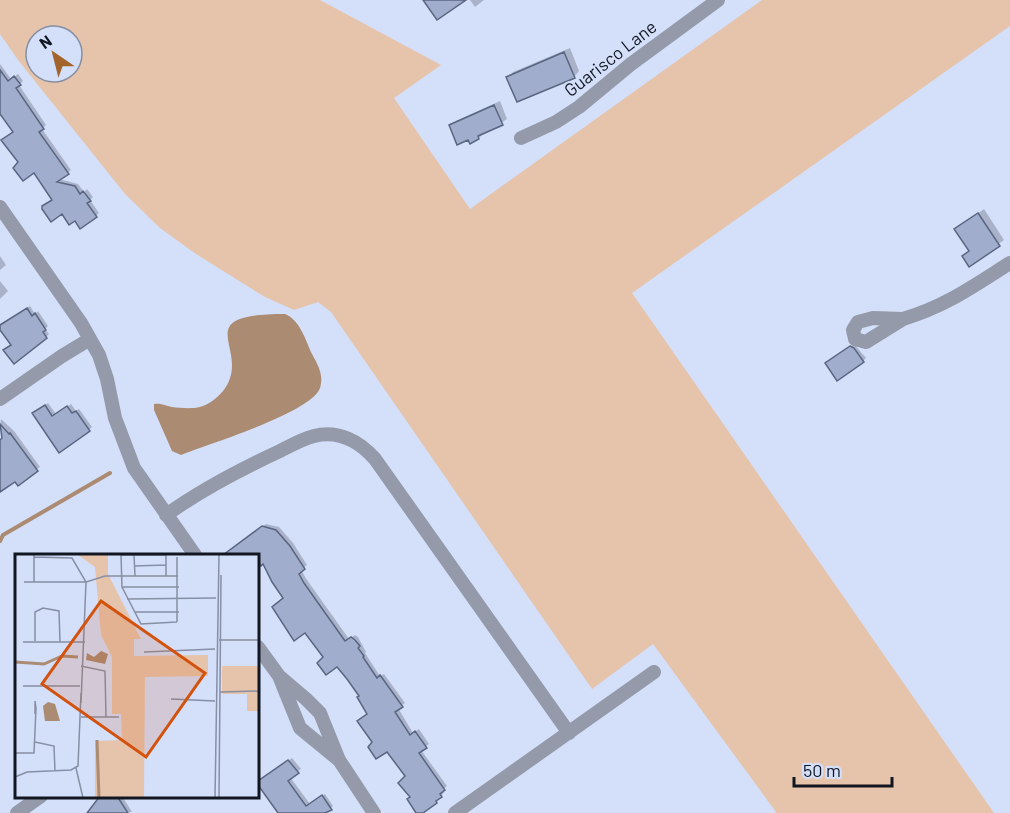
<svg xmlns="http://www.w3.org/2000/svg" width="1010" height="813" viewBox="0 0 1010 813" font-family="Barlow,sans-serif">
  <rect width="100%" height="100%" fill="#d4dffa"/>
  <path fill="#e6c4ab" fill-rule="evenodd" d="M 0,0 L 320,0 L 441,65 L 394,98 L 470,209 L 762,0 L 1010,0 L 1010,26 L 632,293 L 994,813 L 775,813 L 776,812 L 653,644 L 592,689 L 331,312 L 318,302 L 294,310 L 265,297 L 196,254 L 160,228 L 125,194 L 18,60 L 0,34 ZM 36,36 L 72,36 L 72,72 L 36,72 Z"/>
  <path fill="#ab8b72" d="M 285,314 C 300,320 305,339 312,354 C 318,365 324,375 320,388 C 311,413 208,444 181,455 L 172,451 L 154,410 L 154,404 C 162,403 165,406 172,407 C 180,408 192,409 200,407 C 210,404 217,398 223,391 C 255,350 183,314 285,314 Z"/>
  <path fill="#0003" d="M 470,0 L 484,0 L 475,7 Z
    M 570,48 L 579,71 L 574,77 L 508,77 L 513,72 Z
    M 0,64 L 11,79 L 18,74 L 23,81 L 19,85 L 46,125 L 42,129 L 71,170 L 59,179 L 78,184 L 84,192 L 87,189 L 93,197 L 90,200 L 99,213 L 96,216 L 75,219 L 54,199 L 34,171 L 20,162 L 14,131 L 0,111 Z
    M 500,101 L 507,119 L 478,138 L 451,126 L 456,121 Z
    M 984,209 L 1004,240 L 969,265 L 971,250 L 956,229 Z
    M 0,256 L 6,265 L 0,270 Z
    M 0,281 L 8,291 L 0,299 Z
    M 30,306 L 35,314 L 38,311 L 48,326 L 45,329 L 49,334 L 46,337 L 12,345 L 3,323 Z
    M 854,344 L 866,358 L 863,361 L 830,361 Z
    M 48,403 L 56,414 L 71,404 L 76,411 L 79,409 L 92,427 L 89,430 L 37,410 Z
    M 1,419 L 14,431 L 40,467 L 0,490 L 0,442 L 4,438 L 0,427 Z
    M 266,524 L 279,527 L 293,543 L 307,565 L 301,570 L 307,580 L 349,639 L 355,635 L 358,637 L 366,652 L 365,653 L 380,676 L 384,674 L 405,703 L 398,708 L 413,733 L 419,729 L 429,744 L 421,750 L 447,786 L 442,790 L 444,792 L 437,802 L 419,813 L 411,797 L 407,776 L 387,750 L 374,742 L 368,713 L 360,696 L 338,665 L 325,657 L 285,598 L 264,562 L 258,559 L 258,555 L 237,555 L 236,546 Z
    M 292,758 L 301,769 L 290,777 L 310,804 L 325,794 L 333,806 L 330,809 L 323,813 L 288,813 L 262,779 Z
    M 101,796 L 122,796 L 132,812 L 87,813 Z"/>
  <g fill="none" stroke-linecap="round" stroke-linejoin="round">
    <path stroke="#ab8b72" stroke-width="4" d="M 0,541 L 3,535 L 110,473"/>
  </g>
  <path fill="#a0adcc" stroke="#596581" stroke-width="1.5" d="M 423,0 L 466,0 L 437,20 Z
    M 564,52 L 575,78 L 517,102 L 506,77 Z
    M 0,70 L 8,81 L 14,76 L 21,85 L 16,88 L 44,129 L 39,132 L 69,174 L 57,182 L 75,186 L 80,194 L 83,191 L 91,201 L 87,203 L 97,217 L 80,229 L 75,221 L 69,225 L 62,214 L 51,222 L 42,209 L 42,206 L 52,200 L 34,173 L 23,181 L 13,168 L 18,162 L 1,140 L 13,132 L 0,114 Z
    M 494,105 L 503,125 L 478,136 L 479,139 L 470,144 L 468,140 L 457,145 L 449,125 Z
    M 978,213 L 1000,246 L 969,267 L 962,256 L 969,251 L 954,229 Z
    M 27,308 L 32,316 L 35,313 L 46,330 L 43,332 L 47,338 L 14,364 L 3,350 L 11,345 L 0,330 L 0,325 Z
    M 850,346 L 854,348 L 864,362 L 837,381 L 825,363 Z
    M 45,405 L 52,416 L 67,406 L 72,413 L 76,411 L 90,431 L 59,453 L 32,413 Z
    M 0,424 L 9,434 L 10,433 L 38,471 L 18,486 L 15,482 L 0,492 L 0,440 L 2,438 Z
    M 262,526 L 276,530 L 290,546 L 305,569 L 299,574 L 304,583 L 345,641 L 351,637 L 355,640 L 360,646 L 358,648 L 364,656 L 363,657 L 377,678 L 380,675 L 403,707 L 395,712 L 410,735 L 415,731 L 427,748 L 419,753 L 445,790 L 440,794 L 442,797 L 436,801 L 437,803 L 423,813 L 416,813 L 407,799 L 410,797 L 398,783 L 405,776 L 387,752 L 376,759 L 368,747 L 372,742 L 357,721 L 367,714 L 357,697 L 359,696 L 347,679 L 337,667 L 326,675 L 317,663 L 323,657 L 305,633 L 294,641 L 272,607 L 283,598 L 272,582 L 263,564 L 261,566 L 258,561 L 258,555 L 223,555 Z
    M 288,760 L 299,773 L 288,781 L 306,806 L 322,795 L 332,810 L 325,813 L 278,813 L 258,785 L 258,781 Z
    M 100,796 L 117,796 L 128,813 L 87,813 Z"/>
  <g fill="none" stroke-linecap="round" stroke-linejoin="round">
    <path stroke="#949aaa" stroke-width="14" d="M 521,138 L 556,122 L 579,107 L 631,64 L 718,0
      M 0,207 L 81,323 L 99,355 L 107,379 L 115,418 L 134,468 L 195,555
      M 873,318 L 903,319 L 866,342 L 855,339 L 853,330 L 858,322 Z
      M 903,319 C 946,306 972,287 1010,263
      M 0,399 L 62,356 L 90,339
      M 166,515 C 201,490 241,469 280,451 C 290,446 302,439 314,436 C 338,430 359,441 375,459 L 569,733
      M 258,647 L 279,676 L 300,728 L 339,760
      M 279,676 L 306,699 L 320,713 L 339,760 L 374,813
      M 17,813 L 41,796
      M 455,813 L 654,672"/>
  </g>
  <g text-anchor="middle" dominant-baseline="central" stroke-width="4.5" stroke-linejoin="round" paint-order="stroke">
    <g font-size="18" fill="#111621" stroke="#d4dffa">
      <text transform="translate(610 58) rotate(-38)">Guarisco Lane</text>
    </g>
  </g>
  <g transform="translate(15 554)">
    <rect width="244" height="244" fill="#d4dffa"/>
    <path d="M 63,1 L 93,1 L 93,20 L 126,85 L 119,85 L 119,102 L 193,101 L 193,122 L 130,123 L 129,244 L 80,244 L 80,187 L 107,186 L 106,160 L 97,160 L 97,103 L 86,81 L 80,13 ZM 207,112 L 244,112 L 244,157 L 232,157 L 232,140 L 207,140 Z" fill="#e6c4ab"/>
    <path d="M 86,97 L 93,100 L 90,110 L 71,106 L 72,99 L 79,103 ZM 33,148 L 40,150 L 45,167 L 30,167 L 28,152 Z" fill="#ab8b72"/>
    <path fill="none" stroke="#ab8b72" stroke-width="3" d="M 0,108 L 29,110 L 47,102 L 63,103M 82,186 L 84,244"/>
    <path fill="none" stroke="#868fa3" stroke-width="1.5" d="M 19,1 L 19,28M 106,1 L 107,33 L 126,70 L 162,68M 106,1 L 150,1M 119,1 L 120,22M 151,1 L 151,22M 162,3 L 162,68M 119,12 L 151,11M 9,28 L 71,28 L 57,4 L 19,3M 107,33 L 164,33M 112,45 L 201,44M 120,58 L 164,58M 204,86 L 245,86M 20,87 L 20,58 L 28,54 L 44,57 L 45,88M 8,88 L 70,88M 129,98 L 200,95M 66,112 L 90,117 L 91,163M 8,132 L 65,132M 205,138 L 245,137M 156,145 L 200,147M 66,149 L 71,28 L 90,22 L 163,22M 66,163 L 104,163M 20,188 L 39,192 L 40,217M 0,199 L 19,199 L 21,154 L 20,147 L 20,160M 61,214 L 68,244M 0,223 L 12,218 L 56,216 L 63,212 L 66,139M 0,244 L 68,244M 200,244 L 204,1M 204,244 L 206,21"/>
    <path fill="#d2520e" fill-opacity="0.15" stroke="#d2520e" stroke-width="3" d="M 86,47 L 190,119 L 131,203 L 27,130 Z"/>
    <rect width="244" height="244" fill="none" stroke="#111621" stroke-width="3"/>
  </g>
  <g transform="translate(54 54) rotate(325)"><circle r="28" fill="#d4dffa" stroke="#868fa3" stroke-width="1.5"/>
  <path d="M0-4.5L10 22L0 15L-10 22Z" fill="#a3642c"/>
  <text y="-9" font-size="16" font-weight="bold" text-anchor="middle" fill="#111621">N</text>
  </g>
  <path d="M794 777v9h98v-9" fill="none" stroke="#111621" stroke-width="3"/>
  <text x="803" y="777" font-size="18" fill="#111621" stroke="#d4dffa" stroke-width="4.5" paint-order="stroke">50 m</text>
</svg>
